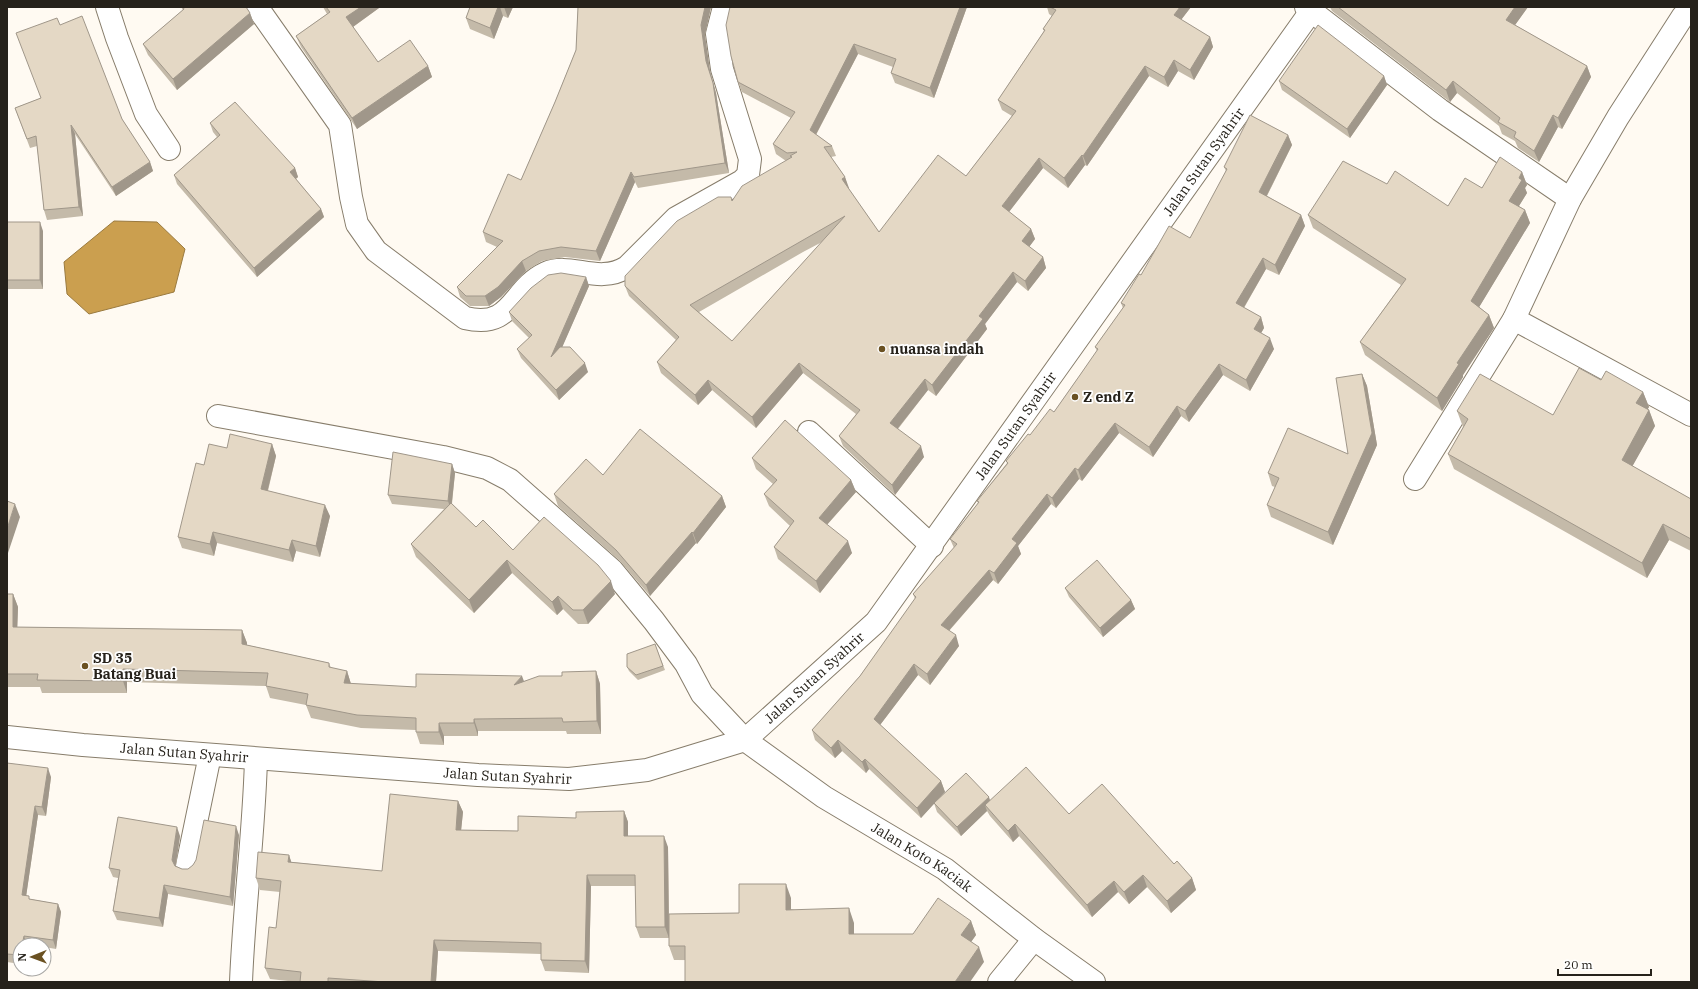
<svg xmlns="http://www.w3.org/2000/svg" width="1698" height="989" viewBox="0 0 1698 989" font-family="'IBM Plex Serif',serif">
  <rect width="100%" height="100%" fill="#fffaf2"/>
  <path fill="#cb9f4f" stroke="#9a7a3f" d="M 114,221 L 157,222 L 185,249 L 174,292 L 89,314 L 67,294 L 64,262 Z"/>
  <g fill="none" stroke-linecap="round" stroke-linejoin="round">
    <g stroke="#877d6b" stroke-width="24">
      <g id="minor">
        <path d="M 107,7 L 117,38 L 146,114 L 169,149"/>
        <path d="M 257,7 L 340,125 L 351,197 L 357,224 L 376,251 L 465,318 C 513,330 511,289 546,273 C 571,262 598,285 627,267 L 676,218 L 742,181 L 748,175 L 750,159 L 722,69 L 717,34 L 724,7"/>
        <path d="M 1306,7 L 1440,110 L 1570,199"/>
        <path d="M 1514,319 L 1691,415"/>
        <path id="s1" d="M 218,416 L 443,457 L 487,468 L 510,480 L 612,570 L 654,621 L 686,664 L 702,694 L 745,740 L 824,797 L 945,869 L 1034,939 L 1094,982"/>
        <path d="M 809,432 L 932,546"/>
        <path d="M 1415,479 L 1514,319 L 1570,199 L 1618,117 L 1683,16 L 1691,11"/>
        <path d="M 187,866 L 210,755"/>
        <path d="M 241,982 C 244,907 254,833 256,759"/>
        <path d="M 999,982 L 1034,939"/>
      </g>
    </g>
    <g stroke="#877d6b" stroke-width="24">
      <g id="major">
        <path id="s2" d="M 7,737 L 83,745 L 478,775 L 569,779 L 647,770 L 745,740 L 876,622 L 1314,7"/>
      </g>
    </g>
    <use href="#minor" stroke="#fff" stroke-width="22"/>
    <use href="#major" stroke="#fff" stroke-width="22"/>
  </g>
  <path fill="#c4baa9" fill-rule="evenodd" d="M 181,7 L 246,7 L 250,13 L 254,24 L 177,90 L 148,55 L 143,44 L 183,10 Z
    M 323,7 L 379,7 L 379,8 L 353,27 L 378,62 L 428,66 L 432,77 L 357,129 L 301,47 L 296,36 L 327,14 Z
    M 470,7 L 513,7 L 508,18 L 503,16 L 494,39 L 470,29 L 466,18 Z
    M 578,7 L 711,7 L 705,35 L 710,71 L 716,93 L 729,173 L 638,188 L 635,182 L 600,261 L 565,257 L 542,261 L 526,271 L 501,297 L 489,306 L 470,306 L 460,297 L 457,287 L 497,247 L 486,242 L 483,232 L 521,180 L 555,102 L 576,50 Z
    M 730,7 L 967,7 L 934,98 L 895,83 L 891,73 L 893,67 L 858,54 L 816,135 L 832,146 L 836,156 L 831,157 L 845,177 L 848,188 L 879,232 L 966,176 L 1012,116 L 1002,110 L 998,100 L 1044,31 L 1043,29 L 1052,16 L 1049,14 L 1047,7 L 1191,7 L 1181,20 L 1210,37 L 1213,47 L 1194,80 L 1178,71 L 1168,87 L 1149,76 L 1087,166 L 1085,165 L 1068,188 L 1043,168 L 1009,212 L 1031,229 L 1035,239 L 1029,247 L 1043,257 L 1046,268 L 1028,291 L 1017,282 L 985,324 L 987,329 L 936,396 L 928,390 L 898,429 L 924,457 L 895,495 L 843,446 L 839,436 L 856,414 L 803,373 L 756,428 L 712,390 L 698,405 L 661,373 L 657,362 L 676,340 L 629,296 L 625,286 L 732,201 L 786,161 L 776,154 L 773,144 L 791,118 L 742,92 L 738,82 ZM 822,242 L 732,341 L 699,312 L 803,252 Z
    M 1330,7 L 1528,7 L 1515,25 L 1587,66 L 1591,77 L 1562,129 L 1558,127 L 1539,162 L 1518,148 L 1515,141 L 1502,134 L 1499,126 L 1457,93 L 1450,102 L 1332,11 Z
    M 60,25 L 150,162 L 153,171 L 116,196 L 75,134 L 83,216 L 47,220 L 44,210 L 37,146 L 30,148 L 15,108 L 41,98 Z
    M 1384,76 L 1387,85 L 1350,138 L 1282,90 L 1279,81 Z
    M 210,123 L 295,168 L 298,177 L 296,179 L 321,209 L 324,217 L 257,277 L 177,184 L 174,175 L 217,137 L 213,132 Z
    M 1288,135 L 1292,145 L 1267,196 L 1301,215 L 1305,226 L 1279,275 L 1266,269 L 1244,308 L 1261,317 L 1264,328 L 1261,333 L 1274,349 L 1250,391 L 1223,375 L 1189,422 L 1181,416 L 1153,457 L 1119,433 L 1082,481 L 1079,479 L 1056,508 L 1051,504 L 1018,546 L 1021,554 L 998,584 L 993,580 L 949,631 L 959,646 L 930,685 L 918,675 L 880,725 L 941,781 L 945,792 L 941,796 L 990,800 L 1069,814 L 1174,864 L 1192,878 L 1196,890 L 1171,913 L 1147,887 L 1129,904 L 1118,892 L 1092,917 L 1019,836 L 1013,842 L 990,816 L 987,811 L 961,836 L 937,812 L 934,803 L 921,818 L 869,769 L 866,773 L 842,751 L 835,758 L 815,740 L 812,730 L 860,676 L 915,599 L 913,594 L 954,548 L 950,539 L 978,503 L 977,501 L 1007,463 L 1006,461 L 1030,435 L 1054,412 L 1080,375 L 1097,351 L 1095,347 L 1123,308 L 1121,303 L 1141,275 L 1190,238 L 1226,171 L 1224,167 Z
    M 1522,172 L 1527,185 L 1525,188 L 1527,193 L 1519,206 L 1525,210 L 1530,223 L 1479,307 L 1489,315 L 1494,328 L 1463,375 L 1463,377 L 1442,411 L 1365,355 L 1360,342 L 1401,285 L 1313,228 L 1308,215 L 1387,184 L 1448,206 L 1482,188 Z
    M 7,222 L 43,231 L 43,289 L 8,289 L 7,285 Z
    M 586,277 L 589,286 L 562,347 L 588,372 L 559,400 L 521,358 L 517,349 L 529,338 L 512,321 L 509,312 Z
    M 1362,374 L 1367,386 L 1377,445 L 1333,545 L 1271,517 L 1267,505 L 1275,487 L 1272,486 L 1268,473 L 1348,454 Z
    M 1601,380 L 1643,392 L 1649,407 L 1647,409 L 1649,410 L 1655,426 L 1632,466 L 1691,499 L 1691,551 L 1669,540 L 1647,578 L 1454,469 L 1448,454 L 1463,427 L 1457,411 L 1553,415 Z
    M 272,444 L 276,456 L 268,491 L 330,516 L 320,557 L 296,551 L 293,562 L 217,543 L 214,556 L 182,548 L 178,537 L 204,465 L 227,448 Z
    M 752,458 L 851,480 L 856,492 L 827,525 L 852,553 L 820,593 L 778,559 L 774,547 L 790,526 L 769,506 L 764,494 L 773,484 L 756,469 Z
    M 452,464 L 455,473 L 452,504 L 476,527 L 513,550 L 615,594 L 588,624 L 578,624 L 563,609 L 557,615 L 512,573 L 474,613 L 416,557 L 411,544 L 444,509 L 392,504 L 388,495 Z
    M 603,475 L 722,496 L 726,507 L 697,544 L 696,543 L 650,596 L 620,561 L 558,506 L 554,494 Z
    M 1065,588 L 1131,600 L 1135,609 L 1103,637 L 1069,597 Z
    M 7,594 L 13,594 L 18,607 L 17,627 L 242,630 L 247,643 L 247,645 L 329,663 L 331,668 L 347,671 L 351,684 L 416,687 L 524,681 L 596,671 L 600,684 L 601,734 L 567,734 L 566,731 L 478,731 L 478,736 L 444,736 L 444,745 L 420,744 L 416,732 L 416,730 L 361,728 L 311,718 L 306,705 L 270,698 L 266,686 L 127,682 L 127,693 L 42,693 L 40,687 L 7,687 Z
    M 655,644 L 665,670 L 638,680 L 629,671 L 627,667 Z
    M 7,763 L 51,777 L 46,816 L 38,815 L 26,896 L 30,899 L 58,904 L 61,912 L 56,949 L 44,947 L 44,945 L 20,945 L 20,964 L 7,962 Z
    M 458,801 L 463,812 L 461,830 L 518,831 L 576,818 L 624,811 L 628,822 L 628,836 L 668,847 L 669,914 L 739,913 L 791,898 L 791,909 L 854,923 L 854,934 L 913,934 L 971,921 L 976,935 L 971,942 L 984,962 L 674,960 L 669,946 L 669,938 L 640,938 L 636,927 L 636,886 L 591,886 L 589,973 L 545,971 L 541,960 L 541,954 L 438,951 L 436,982 L 297,982 L 270,979 L 265,968 L 276,928 L 280,892 L 260,890 L 256,878 L 289,855 L 291,862 L 382,871 Z
    M 239,835 L 233,906 L 168,894 L 163,927 L 117,920 L 113,911 L 118,878 L 113,877 L 109,868 L 180,836 L 176,866 L 182,869 L 188,869 Z"/>
  <path fill="#a0978a" d="M 361,7 L 379,7 L 379,8 L 350,29 L 346,17 Z
    M 498,7 L 500,7 L 503,16 L 494,39 L 490,28 Z
    M 504,7 L 513,7 L 508,18 Z
    M 705,7 L 711,7 L 705,35 L 710,71 L 716,93 L 729,173 L 725,163 L 706,61 L 701,25 Z
    M 960,7 L 967,7 L 934,98 L 930,88 Z
    M 1180,7 L 1191,7 L 1177,25 L 1174,15 Z
    M 1515,7 L 1528,7 L 1510,32 L 1506,20 Z
    M 250,13 L 254,24 L 177,90 L 173,79 Z
    M 1210,37 L 1213,47 L 1194,80 L 1190,70 Z
    M 854,44 L 858,54 L 813,140 L 810,130 Z
    M 1174,60 L 1178,71 L 1168,87 L 1164,77 Z
    M 428,66 L 432,77 L 357,129 L 352,118 Z
    M 1145,66 L 1149,76 L 1087,166 L 1083,156 Z
    M 1587,66 L 1591,77 L 1562,129 L 1558,118 Z
    M 1384,76 L 1387,85 L 1350,138 L 1347,129 Z
    M 1453,81 L 1457,93 L 1450,102 L 1446,90 Z
    M 1553,115 L 1558,127 L 1539,162 L 1534,151 Z
    M 71,125 L 75,134 L 83,216 L 79,207 Z
    M 1288,135 L 1292,145 L 1263,203 L 1259,192 Z
    M 1082,155 L 1085,165 L 1068,188 L 1064,178 Z
    M 1039,158 L 1043,168 L 1005,217 L 1002,206 Z
    M 150,162 L 153,171 L 116,196 L 112,187 Z
    M 295,168 L 298,177 L 293,181 L 290,172 Z
    M 631,172 L 635,182 L 600,261 L 596,251 Z
    M 1522,172 L 1527,185 L 1525,188 L 1527,193 L 1514,214 L 1509,201 L 1519,178 Z
    M 845,177 L 849,188 L 846,189 L 842,179 Z
    M 321,209 L 324,217 L 257,277 L 254,268 Z
    M 1525,210 L 1530,223 L 1475,314 L 1471,301 Z
    M 1301,215 L 1305,226 L 1279,275 L 1275,265 Z
    M 40,222 L 43,231 L 43,289 L 40,280 Z
    M 1031,229 L 1035,239 L 1026,251 L 1022,241 Z
    M 1043,257 L 1046,268 L 1028,291 L 1025,281 Z
    M 1263,258 L 1266,269 L 1240,314 L 1236,303 Z
    M 522,261 L 526,271 L 501,297 L 489,306 L 485,296 Z
    M 1013,272 L 1017,282 L 985,324 L 987,329 L 936,396 L 932,385 L 979,316 Z
    M 586,277 L 589,286 L 554,366 L 551,357 Z
    M 1489,315 L 1494,328 L 1463,375 L 1463,377 L 1442,411 L 1437,398 L 1457,363 Z
    M 1261,317 L 1264,328 L 1257,340 L 1254,329 Z
    M 1270,338 L 1274,349 L 1250,391 L 1246,380 Z
    M 585,363 L 588,372 L 559,400 L 556,390 Z
    M 799,363 L 803,373 L 756,428 L 752,417 Z
    M 1219,364 L 1223,375 L 1189,422 L 1185,411 Z
    M 1362,374 L 1367,386 L 1377,445 L 1333,545 L 1328,532 L 1372,433 Z
    M 925,379 L 928,390 L 894,433 L 890,423 Z
    M 708,380 L 712,390 L 698,405 L 695,395 Z
    M 1643,392 L 1649,407 L 1642,419 L 1636,403 Z
    M 1177,406 L 1181,416 L 1153,457 L 1149,447 Z
    M 1649,410 L 1655,426 L 1627,476 L 1622,460 Z
    M 1115,423 L 1119,433 L 1082,481 L 1078,470 Z
    M 272,444 L 276,456 L 265,501 L 261,489 Z
    M 921,446 L 924,457 L 895,495 L 892,485 Z
    M 452,464 L 455,473 L 451,510 L 448,501 Z
    M 1075,468 L 1079,479 L 1056,508 L 1052,498 Z
    M 851,480 L 856,492 L 823,529 L 819,518 Z
    M 1047,494 L 1051,504 L 1018,546 L 1021,554 L 998,584 L 994,573 L 1012,539 Z
    M 722,496 L 726,507 L 697,544 L 693,533 Z
    M 15,504 L 20,517 L 7,556 L 7,529 Z
    M 325,505 L 330,516 L 320,557 L 316,546 Z
    M 1663,524 L 1669,540 L 1647,578 L 1642,563 Z
    M 213,532 L 217,543 L 214,556 L 210,544 Z
    M 692,532 L 696,543 L 650,596 L 646,585 Z
    M 292,540 L 296,551 L 293,562 L 289,550 Z
    M 848,541 L 852,553 L 820,593 L 816,581 Z
    M 507,560 L 512,573 L 474,613 L 469,600 Z
    M 989,570 L 993,580 L 945,635 L 941,625 Z
    M 611,581 L 615,594 L 588,624 L 583,610 Z
    M 13,594 L 18,607 L 17,639 L 13,627 Z
    M 558,596 L 563,609 L 557,615 L 552,602 Z
    M 1131,600 L 1135,609 L 1103,637 L 1100,628 Z
    M 242,630 L 247,643 L 246,656 L 242,644 Z
    M 956,635 L 959,646 L 930,685 L 927,674 Z
    M 914,664 L 918,675 L 877,729 L 874,719 Z
    M 123,669 L 127,682 L 127,693 L 123,681 Z
    M 347,671 L 351,684 L 344,683 Z
    M 596,671 L 600,684 L 601,734 L 597,721 Z
    M 522,676 L 527,689 L 514,685 Z
    M 474,719 L 478,731 L 478,736 L 474,723 Z
    M 439,723 L 444,736 L 444,745 L 439,732 Z
    M 838,740 L 842,751 L 835,758 L 831,748 Z
    M 865,759 L 869,769 L 866,773 L 862,762 Z
    M 48,768 L 51,777 L 46,816 L 42,807 Z
    M 941,781 L 945,792 L 921,818 L 917,808 Z
    M 989,797 L 992,806 L 985,805 L 987,811 L 961,836 L 957,827 Z
    M 458,801 L 463,812 L 460,841 L 456,830 Z
    M 35,806 L 38,815 L 25,904 L 22,895 Z
    M 624,811 L 628,822 L 628,847 L 624,836 Z
    M 1015,824 L 1019,836 L 1013,842 L 1008,831 Z
    M 236,826 L 239,835 L 233,906 L 230,897 Z
    M 177,827 L 180,836 L 175,870 L 172,860 Z
    M 664,836 L 668,847 L 669,938 L 665,927 Z
    M 289,855 L 293,867 L 288,862 Z
    M 587,875 L 591,886 L 589,973 L 585,961 Z
    M 1143,875 L 1147,887 L 1129,904 L 1124,892 Z
    M 1192,878 L 1196,890 L 1171,913 L 1167,901 Z
    M 1114,881 L 1118,892 L 1092,917 L 1087,905 Z
    M 786,884 L 791,898 L 791,924 L 786,910 Z
    M 164,885 L 168,894 L 163,927 L 159,918 Z
    M 58,904 L 61,912 L 56,949 L 53,940 Z
    M 849,908 L 854,923 L 854,948 L 849,934 Z
    M 971,921 L 976,935 L 966,949 L 961,935 Z
    M 24,936 L 27,945 L 22,945 Z
    M 434,940 L 438,951 L 436,982 L 431,982 Z
    M 979,947 L 984,962 L 970,982 L 955,982 Z"/>
  <path fill="#e4d8c5" stroke="#a0978a" fill-rule="evenodd" d="M 183,7 L 246,7 L 250,13 L 173,79 L 143,44 L 184,9 Z
    M 326,7 L 361,7 L 346,17 L 378,62 L 410,40 L 428,66 L 352,118 L 296,36 L 330,12 Z
    M 470,7 L 498,7 L 490,28 L 466,18 Z
    M 578,7 L 705,7 L 701,25 L 706,61 L 713,83 L 725,163 L 634,177 L 631,172 L 596,251 L 561,247 L 539,251 L 522,261 L 498,287 L 485,296 L 466,296 L 457,287 L 503,241 L 483,232 L 508,174 L 521,180 L 555,102 L 576,50 Z
    M 730,7 L 960,7 L 930,88 L 891,73 L 896,59 L 854,44 L 810,130 L 832,146 L 824,147 L 845,177 L 842,179 L 879,232 L 938,155 L 966,176 L 1016,111 L 998,100 L 1045,30 L 1043,29 L 1056,10 L 1050,7 L 1180,7 L 1174,15 L 1210,37 L 1190,70 L 1174,60 L 1164,77 L 1145,66 L 1083,156 L 1082,155 L 1064,178 L 1039,158 L 1002,206 L 1031,229 L 1022,241 L 1043,257 L 1025,281 L 1013,272 L 979,316 L 983,319 L 932,385 L 925,379 L 890,423 L 921,446 L 892,485 L 839,436 L 860,410 L 799,363 L 752,417 L 708,380 L 695,395 L 657,362 L 679,337 L 625,286 L 625,276 L 677,221 L 718,197 L 731,197 L 732,201 L 742,186 L 792,157 L 790,156 L 797,152 L 787,153 L 773,144 L 795,112 L 738,82 L 731,56 L 726,25 ZM 845,216 L 732,341 L 690,305 Z
    M 1338,7 L 1515,7 L 1506,20 L 1587,66 L 1558,118 L 1553,115 L 1534,151 L 1514,137 L 1516,132 L 1498,122 L 1500,118 L 1453,81 L 1446,90 Z
    M 82,16 L 122,119 L 150,162 L 112,187 L 71,125 L 79,207 L 44,210 L 36,136 L 27,139 L 15,108 L 41,98 L 16,33 L 57,18 L 60,25 Z
    M 1318,25 L 1384,76 L 1347,129 L 1279,81 Z
    M 235,102 L 295,168 L 290,172 L 321,209 L 254,268 L 174,175 L 220,135 L 210,123 Z
    M 1250,115 L 1288,135 L 1259,192 L 1301,215 L 1275,265 L 1263,258 L 1236,303 L 1261,317 L 1254,329 L 1270,338 L 1246,380 L 1219,364 L 1185,411 L 1177,406 L 1149,447 L 1115,423 L 1078,470 L 1075,468 L 1052,498 L 1047,494 L 1012,539 L 1017,543 L 994,573 L 989,570 L 941,625 L 956,635 L 927,674 L 914,664 L 874,719 L 941,781 L 917,808 L 865,759 L 862,762 L 838,740 L 831,748 L 812,730 L 860,676 L 916,597 L 913,594 L 957,544 L 950,539 L 979,502 L 977,501 L 1008,463 L 1006,461 L 1028,434 L 1030,435 L 1050,409 L 1054,412 L 1080,375 L 1098,349 L 1095,347 L 1125,305 L 1121,303 L 1139,274 L 1141,275 L 1169,226 L 1190,238 L 1227,169 L 1224,167 Z
    M 1500,157 L 1522,172 L 1519,178 L 1522,180 L 1509,201 L 1525,210 L 1471,301 L 1489,315 L 1457,363 L 1459,364 L 1437,398 L 1360,342 L 1406,279 L 1308,215 L 1343,161 L 1387,184 L 1395,171 L 1448,206 L 1465,178 L 1482,188 Z
    M 7,222 L 40,222 L 40,280 L 7,280 Z
    M 561,273 L 586,277 L 551,357 L 560,347 L 570,347 L 585,363 L 556,390 L 517,349 L 532,335 L 509,312 L 531,288 L 548,275 Z
    M 1579,368 L 1601,380 L 1606,371 L 1643,392 L 1636,403 L 1649,410 L 1622,460 L 1691,499 L 1691,539 L 1663,524 L 1642,563 L 1448,454 L 1468,419 L 1457,411 L 1480,374 L 1553,415 Z
    M 1362,374 L 1372,433 L 1328,532 L 1267,505 L 1279,478 L 1268,473 L 1288,428 L 1348,454 L 1336,378 Z
    M 785,420 L 851,480 L 819,518 L 848,541 L 816,581 L 774,547 L 794,521 L 764,494 L 777,480 L 752,458 Z
    M 640,429 L 722,496 L 693,533 L 692,532 L 646,585 L 616,550 L 554,494 L 586,459 L 603,475 Z
    M 230,434 L 272,444 L 261,489 L 325,505 L 316,546 L 292,540 L 289,550 L 213,532 L 210,544 L 178,537 L 196,463 L 204,465 L 209,444 L 227,448 Z
    M 393,452 L 452,464 L 448,501 L 388,495 Z
    M 7,501 L 15,504 L 7,529 Z
    M 451,503 L 476,527 L 483,520 L 513,550 L 544,517 L 598,565 L 611,581 L 583,610 L 573,610 L 558,596 L 552,602 L 507,560 L 469,600 L 411,544 Z
    M 1097,560 L 1131,600 L 1100,628 L 1065,588 Z
    M 7,594 L 13,594 L 13,627 L 242,630 L 242,644 L 329,663 L 329,667 L 347,671 L 344,683 L 416,687 L 416,674 L 522,676 L 514,685 L 539,676 L 562,676 L 562,672 L 596,671 L 597,721 L 563,722 L 562,718 L 474,719 L 474,723 L 439,723 L 439,732 L 416,732 L 416,718 L 357,715 L 306,705 L 308,694 L 266,686 L 268,673 L 123,669 L 123,681 L 37,680 L 38,674 L 7,674 Z
    M 655,644 L 663,666 L 636,675 L 627,667 L 627,654 Z
    M 7,763 L 48,768 L 42,807 L 35,806 L 22,895 L 29,896 L 29,899 L 58,904 L 53,940 L 24,936 L 22,945 L 20,945 L 20,955 L 7,954 Z
    M 1026,767 L 1069,814 L 1102,784 L 1174,864 L 1177,861 L 1192,878 L 1167,901 L 1143,875 L 1124,892 L 1114,881 L 1087,905 L 1015,824 L 1008,831 L 985,805 Z
    M 966,773 L 989,797 L 957,827 L 934,803 Z
    M 390,794 L 458,801 L 456,830 L 518,831 L 518,816 L 576,818 L 576,812 L 624,811 L 624,836 L 664,836 L 665,927 L 636,927 L 635,875 L 587,875 L 585,961 L 541,960 L 541,943 L 434,940 L 431,982 L 385,982 L 328,978 L 328,982 L 300,982 L 301,972 L 265,968 L 269,927 L 276,928 L 281,881 L 256,878 L 258,852 L 289,855 L 288,862 L 382,871 Z
    M 118,817 L 177,827 L 172,860 L 175,866 L 182,869 L 188,869 L 193,865 L 196,860 L 204,820 L 236,826 L 230,897 L 164,885 L 159,918 L 113,911 L 120,870 L 109,868 Z
    M 739,884 L 786,884 L 786,910 L 849,908 L 849,934 L 913,934 L 938,898 L 971,921 L 961,935 L 979,947 L 955,982 L 685,982 L 685,946 L 669,946 L 669,914 L 739,913 Z"/>
  <g fill="#6a5122" stroke="#fff" stroke-width="1.5">
    <circle cx="882" cy="349" r="4"/>
    <circle cx="1075" cy="397" r="4"/>
    <circle cx="85" cy="666" r="4"/>
  </g>
  <g text-anchor="middle" dominant-baseline="central" stroke-width="3.5" stroke-linejoin="round" paint-order="stroke">
    <g font-size="14" fill="#26221b" stroke="#fff">
      <text stroke="none"><textPath href="#s2" startOffset="1486">Jalan Sutan Syahrir</textPath></text>
      <text stroke="none"><textPath href="#s2" startOffset="1162">Jalan Sutan Syahrir</textPath></text>
      <text stroke="none"><textPath href="#s2" startOffset="838">Jalan Sutan Syahrir</textPath></text>
      <text stroke="none"><textPath href="#s2" startOffset="178">Jalan Sutan Syahrir</textPath></text>
      <text stroke="none"><textPath href="#s2" startOffset="502">Jalan Sutan Syahrir</textPath></text>
      <text stroke="none"><textPath href="#s1" startOffset="865">Jalan Koto Kaciak</textPath></text>
    </g>
    <g font-size="14" font-weight="bold" fill="#26221b" stroke="#fff" text-anchor="start">
      <text x="890" y="349">nuansa indah</text>
      <text x="1083" y="397">Z end Z</text>
      <text x="93" y="658">SD 35<tspan x="93" dy="16">Batang Buai</tspan></text>
    </g>
  </g>
  <rect width="1698" height="989" fill="none" stroke="#26221b" stroke-width="16"/>
  <g transform="translate(32 957) rotate(269)"><circle r="19" fill="#ffffff" stroke="#a8a7a4"/>
  <path d="M0-3L7 15L0 10L-7 15Z" fill="#6a5122"/>
  <text y="-6" font-size="11" font-weight="bold" text-anchor="middle" fill="#26221b">N</text>
  </g>
  <path d="M1558 969v6h93v-6" fill="none" stroke="#26221b" stroke-width="2"/>
  <text x="1564" y="969" font-size="12" fill="#26221b" stroke="#ffffff" stroke-width="3" paint-order="stroke">20 m</text>
</svg>
